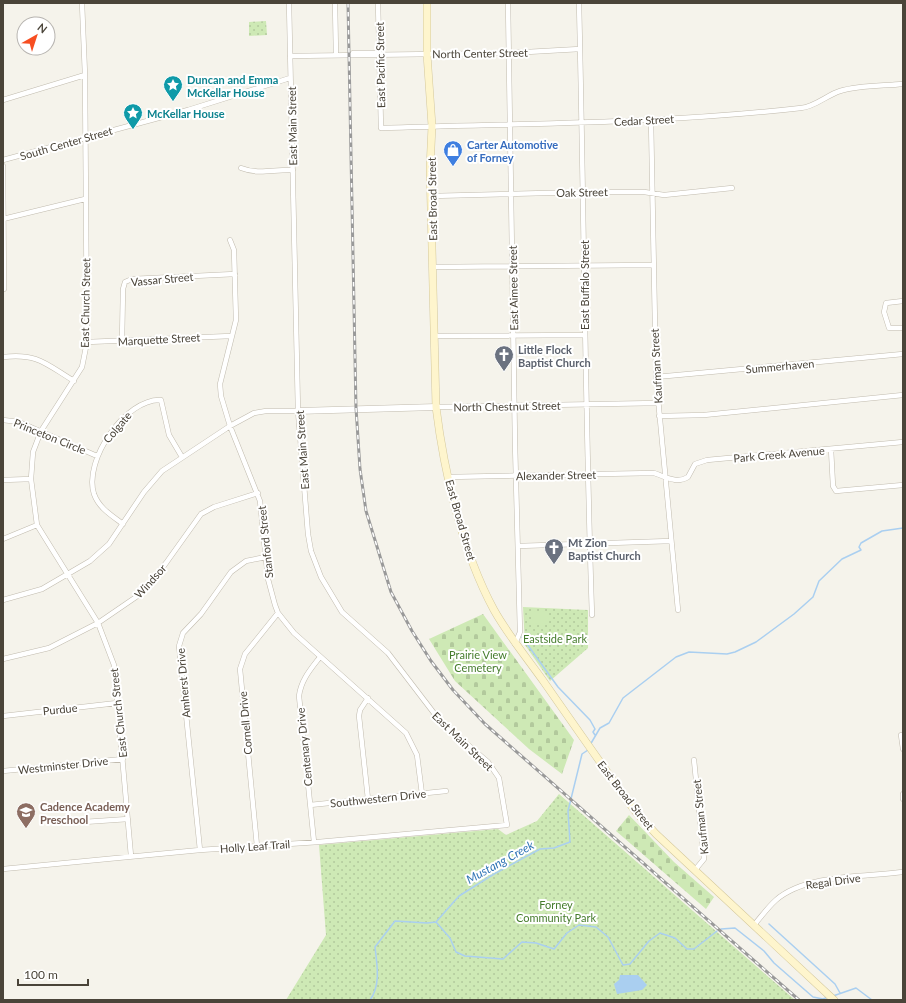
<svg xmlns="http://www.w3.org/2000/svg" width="906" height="1003" viewBox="0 0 906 1003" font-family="Lato,sans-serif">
  <defs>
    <pattern id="cemetery-stones" width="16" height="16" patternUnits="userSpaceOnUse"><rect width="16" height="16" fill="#cee9b5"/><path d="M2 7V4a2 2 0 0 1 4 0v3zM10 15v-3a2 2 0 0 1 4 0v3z" fill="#b2c99c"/></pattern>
    <pattern id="park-dots" width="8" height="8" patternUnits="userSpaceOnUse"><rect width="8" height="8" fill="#cee9b5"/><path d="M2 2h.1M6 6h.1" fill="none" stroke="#b2c99c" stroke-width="1.8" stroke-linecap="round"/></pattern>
  </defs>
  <rect width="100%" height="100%" fill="#f5f3eb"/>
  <path fill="url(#cemetery-stones)" d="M 483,614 L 574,740 L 562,774 L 529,749 L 455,681 L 429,639 Z
    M 629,815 L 674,862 L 714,897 L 706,909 L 616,831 Z"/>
  <path fill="url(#park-dots)" d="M 266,21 L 267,35 L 249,36 L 249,22 Z
    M 523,607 L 588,610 L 588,648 L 550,681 L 525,645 Z
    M 559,794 L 795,1000 L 286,1000 L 326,935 L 319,845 L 498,829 L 506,835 L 537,821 Z"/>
  <path fill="#cee9b5" d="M 532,611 L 548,612 L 548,624 L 532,623 Z"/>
  <path fill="#aacff0" d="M 620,975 L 638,975 L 647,985 L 642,990 L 617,994 L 614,984 L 619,980 Z"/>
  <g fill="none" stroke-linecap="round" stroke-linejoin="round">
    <path stroke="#aacff0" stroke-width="1.5" d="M 522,637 L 558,687 L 590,720 L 595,729 L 593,732 L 595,735
      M 590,745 L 600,728 L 609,723 L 623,698 L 676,657 L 689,652 L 727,654 L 735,652 L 756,642 L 794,614 L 813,597 L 819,581 L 842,559 L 861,550 L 859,547 L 861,543 L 882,531 L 903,528
      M 436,922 L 450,938 L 456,952 L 465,956 L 503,959 L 522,942 L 536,943 L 554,949 L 567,933 L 579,925 L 596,927 L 608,937 L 623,965 L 630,964 L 649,941 L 660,933 L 675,938 L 687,949 L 694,949 L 717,931
      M 769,924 L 835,984 L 840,993
      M 721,929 L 735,928 L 764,951 L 774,963 L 813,997 L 823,999 L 828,997
      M 833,996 L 856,988 L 872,1000
      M 370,1000 C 381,985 377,965 375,947 L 395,921 L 427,923 L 436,922 L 459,896 L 494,874 L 540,849 L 554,848 L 570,842 L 568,811 L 582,754 L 588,750"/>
    <g stroke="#c1bbae" stroke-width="5.5">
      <path id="minor" d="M 82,3 L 85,75 L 87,342 L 82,367 L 41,431 L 33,452 L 31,479 L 37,525 L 98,623 L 114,665 L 131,856
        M 335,3 L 336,55
        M 378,3 L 381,128 C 521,123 662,124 801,108 C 815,107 827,95 840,91 C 859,85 883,86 903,84
        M 508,3 L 515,443 L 520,632 L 515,644
        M 579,3 C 584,207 585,411 592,615
        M 353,53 L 375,53 L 380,55
        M 290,56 L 509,53 L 580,49
        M 3,100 L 85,75
        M 651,120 L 656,377 L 678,610
        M 3,160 L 188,110 L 290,78
        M 3,166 L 4,289
        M 241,168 C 259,175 274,169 293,170
        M 432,196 L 584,192 L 644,192 L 664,195 L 732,188
        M 3,219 L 85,199
        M 230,240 L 234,250 L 236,320 L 220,384 L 221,396 L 230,426 L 260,501 L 268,579 L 275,605 L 278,613 L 294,633 L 406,733 L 417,755 L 422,794
        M 433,267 L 653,265
        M 903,301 L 886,303 L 884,312 L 889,328 L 903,328
        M 435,336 L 585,335
        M 122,341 L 123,289 L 125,282 L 132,279 L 235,274
        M 87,342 L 231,336
        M 3,357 C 38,353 46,364 74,381
        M 656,377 L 903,354
        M 436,407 L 658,403
        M 659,416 L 704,415 L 903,395
        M 3,420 L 19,422 L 97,456
        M 831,449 L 833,486 L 836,491 L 903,485
        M 448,477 L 654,473 C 666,477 677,484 688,477 L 695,464 L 707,460 L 903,442
        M 3,480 L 31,479
        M 123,524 C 111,515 99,508 94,494 C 83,460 126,398 161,400 L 169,435 L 182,457
        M 3,539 L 37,525
        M 518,546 L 671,541
        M 3,600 L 42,589 L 90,561 L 109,544 L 144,492 L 162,471 L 230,426 L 254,413 L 266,411 L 298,411
        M 3,659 L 49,648 L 98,623 L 136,597 L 145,589 L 166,563 L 201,514 L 214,507 L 258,493
        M 368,698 L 360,710 L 359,716 L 368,799
        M 3,716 L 117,703
        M 901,735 L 903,749
        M 694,760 L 704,859 L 695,870
        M 3,771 L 123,759
        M 903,794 L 903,799
        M 310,805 L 446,791
        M 84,822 L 128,819
        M 314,842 L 299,696 C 301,680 310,670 320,657
        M 257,846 L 240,669 L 245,654 L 278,613
        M 200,850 L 179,646 L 183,633 L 201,614 L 231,572 L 246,561 L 266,557
        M 3,869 L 200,850 L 318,842 L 507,825 L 499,778 L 488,762 L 440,721 L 388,653 L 342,612 L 321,577 L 311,551 L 308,534 L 298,411 L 289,3
        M 754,925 C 761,917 768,907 776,900 C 806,874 865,877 903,872"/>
    </g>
    <g stroke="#c1bbae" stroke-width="7">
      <path id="tertiary" d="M 298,411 L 436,407"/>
    </g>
    <g stroke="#d4c89b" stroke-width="8">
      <path id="secondary" d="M 427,3 L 427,54 L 432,126 L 430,168 L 436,407 C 444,472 462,551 494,610 C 508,635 527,658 544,682 C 574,725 604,768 635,811 L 656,834 L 834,1000"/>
    </g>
    <use href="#minor" stroke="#fff" stroke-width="4.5"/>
    <use href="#tertiary" stroke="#fff" stroke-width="6"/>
    <use href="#secondary" stroke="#fef5cd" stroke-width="7"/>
    <g stroke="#999" stroke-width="3">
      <path id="rail" d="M 348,3 L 356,408 L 360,469 L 366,511 L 391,592 L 412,631 L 431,661 L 453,690 L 485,724 L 799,1000"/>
    </g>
    <use href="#rail" stroke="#fff" stroke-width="1.5" stroke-dasharray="4.5" stroke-linecap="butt"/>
  </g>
  <defs>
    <g id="sight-pin" transform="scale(1)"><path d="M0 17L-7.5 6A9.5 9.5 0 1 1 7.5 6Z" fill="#0f9aa8" stroke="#fff"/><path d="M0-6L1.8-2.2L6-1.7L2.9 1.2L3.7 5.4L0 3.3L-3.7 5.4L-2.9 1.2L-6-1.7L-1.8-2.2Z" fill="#fff"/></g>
    <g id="shop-pin" transform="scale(1)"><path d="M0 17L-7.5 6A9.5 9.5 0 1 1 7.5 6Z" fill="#3f7fe0" stroke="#fff"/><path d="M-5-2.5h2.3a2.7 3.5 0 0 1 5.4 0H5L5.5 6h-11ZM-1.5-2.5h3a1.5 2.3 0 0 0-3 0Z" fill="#fff"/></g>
    <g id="church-pin" transform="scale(1)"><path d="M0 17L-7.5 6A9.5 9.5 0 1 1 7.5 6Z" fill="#6b7280" stroke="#fff"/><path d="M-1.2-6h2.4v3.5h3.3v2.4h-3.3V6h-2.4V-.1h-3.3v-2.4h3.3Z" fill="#fff"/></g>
    <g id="school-pin" transform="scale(1)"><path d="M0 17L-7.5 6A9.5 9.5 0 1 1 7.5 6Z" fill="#8d6e63" stroke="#fff"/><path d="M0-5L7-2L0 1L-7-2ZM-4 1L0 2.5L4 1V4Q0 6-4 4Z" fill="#fff"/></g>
  </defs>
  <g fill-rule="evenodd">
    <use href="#sight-pin" x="173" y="85"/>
    <use href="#sight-pin" x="133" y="113"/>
    <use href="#shop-pin" x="453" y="150"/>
    <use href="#church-pin" x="504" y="355"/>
    <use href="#church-pin" x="554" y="548"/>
    <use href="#school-pin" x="26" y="812"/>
  </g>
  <g text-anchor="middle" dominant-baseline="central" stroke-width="4" stroke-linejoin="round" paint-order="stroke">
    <g font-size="11" fill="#4a4439" stroke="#fff">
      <text transform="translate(480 53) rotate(-1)">North Center Street</text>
      <text transform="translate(380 65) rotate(-91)">East Pacific Street</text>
      <text transform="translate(644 120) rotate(-3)">Cedar Street</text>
      <text transform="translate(292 126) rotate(-91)">East Main Street</text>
      <text transform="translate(66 143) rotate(-16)">South Center Street</text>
      <text transform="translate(582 192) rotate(-1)">Oak Street</text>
      <text transform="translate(432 199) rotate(-91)">East Broad Street</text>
      <text transform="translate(162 279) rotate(-5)">Vassar Street</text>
      <text transform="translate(584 285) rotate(-90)">East Buffalo Street</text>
      <text transform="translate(513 288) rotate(-91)">East Aimee Street</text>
      <text transform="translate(85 303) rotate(-89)">East Church Street</text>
      <text transform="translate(159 339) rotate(-3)">Marquette Street</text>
      <text transform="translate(656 366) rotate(-93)">Kaufman Street</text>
      <text transform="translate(780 366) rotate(-5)">Summerhaven</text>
      <text transform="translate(507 406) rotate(-1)">North Chestnut Street</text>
      <text transform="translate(117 427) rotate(-50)">Colgate</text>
      <text transform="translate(50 436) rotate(22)">Princeton Circle</text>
      <text transform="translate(302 450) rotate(-94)">East Main Street</text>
      <text transform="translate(779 454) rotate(-5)">Park Creek Avenue</text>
      <text transform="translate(556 475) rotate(-1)">Alexander Street</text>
      <text transform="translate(461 520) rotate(74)">East Broad Street</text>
      <text transform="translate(265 542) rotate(-96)">Stanford Street</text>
      <text transform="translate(150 581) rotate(-48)">Windsor</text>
      <text transform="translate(183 683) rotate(-95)">Amherst Drive</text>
      <text transform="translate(60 709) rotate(-6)">Purdue</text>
      <text transform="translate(118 713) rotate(-96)">East Church Street</text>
      <text transform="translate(245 723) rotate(-95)">Cornell Drive</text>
      <text transform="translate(463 741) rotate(44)">East Main Street</text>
      <text transform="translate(304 747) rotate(-96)">Centenary Drive</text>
      <text transform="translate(63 765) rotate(-6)">Westminster Drive</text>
      <text transform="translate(626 795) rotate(52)">East Broad Street</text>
      <text transform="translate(378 798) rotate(-6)">Southwestern Drive</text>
      <text transform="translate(700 817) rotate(-96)">Kaufman Street</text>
      <text transform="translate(255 846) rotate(-4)">Holly Leaf Trail</text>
      <text transform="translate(833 881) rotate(-8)">Regal Drive</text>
    </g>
    <g font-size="11" font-weight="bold" fill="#0d838f" stroke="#fff" text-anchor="start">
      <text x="187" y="79">Duncan and Emma<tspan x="187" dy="13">McKellar House</tspan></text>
      <text x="147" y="113">McKellar House</text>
    </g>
    <g font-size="11" font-weight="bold" fill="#366cbe" stroke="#fff" text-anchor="start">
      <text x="467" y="144">Carter Automotive<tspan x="467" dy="13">of Forney</tspan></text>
    </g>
    <g font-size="11" font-weight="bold" fill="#5b616d" stroke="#fff" text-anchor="start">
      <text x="518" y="349">Little Flock<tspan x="518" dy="13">Baptist Church</tspan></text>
      <text x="568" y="542">Mt Zion<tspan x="568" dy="13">Baptist Church</tspan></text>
    </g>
    <g font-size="11" fill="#457c2c" stroke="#fff">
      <text x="555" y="638">Eastside Park</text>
      <text x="478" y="654">Prairie View<tspan x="478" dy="13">Cemetery</tspan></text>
      <text x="556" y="904">Forney<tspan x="556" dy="13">Community Park</tspan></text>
    </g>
    <g font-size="11" font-weight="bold" fill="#785e54" stroke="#fff" text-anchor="start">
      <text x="40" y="806">Cadence Academy<tspan x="40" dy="13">Preschool</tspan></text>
    </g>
    <g font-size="12" font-style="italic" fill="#3276b6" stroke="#fff">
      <text transform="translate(500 862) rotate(-29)">Mustang Creek</text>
    </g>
  </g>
  <rect width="906" height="1003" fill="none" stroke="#4a4439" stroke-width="8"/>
  <g transform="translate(36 36) rotate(39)"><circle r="19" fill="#ffffff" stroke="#b7b4b0"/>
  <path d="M0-3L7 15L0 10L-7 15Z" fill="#f74e21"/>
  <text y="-6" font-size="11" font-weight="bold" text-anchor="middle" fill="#4a4439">N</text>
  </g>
  <path d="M18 979v6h70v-6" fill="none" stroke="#4a4439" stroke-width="2"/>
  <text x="24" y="979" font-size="12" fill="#4a4439" stroke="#ffffff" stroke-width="3" paint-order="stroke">100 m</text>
</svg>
